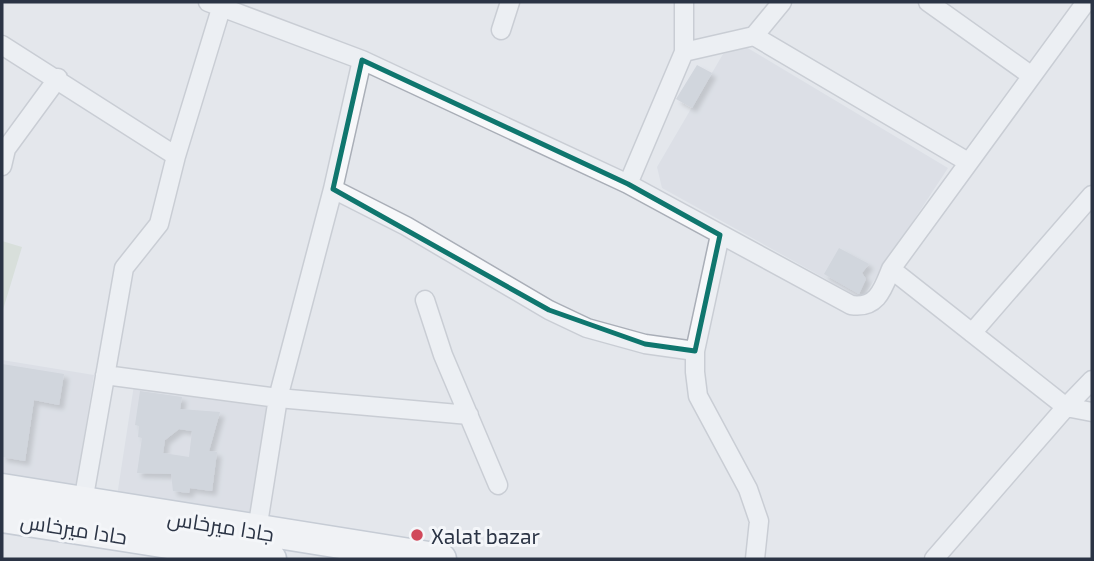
<svg xmlns="http://www.w3.org/2000/svg" width="1094" height="561" viewBox="0 0 1094 561" font-family="'Exo 2',Cairo,sans-serif">
  <defs>
    <filter id="shadow"><feDropShadow dx="4.5" dy="4.5" stdDeviation="2" flood-color="#0004"/></filter>
  </defs>
  <rect width="100%" height="100%" fill="#e4e7ec"/>
  <path fill="#d2d6de" d="M 746,47 L 948,168 L 862,299 L 662,188 L 657,167 L 723,54 Z
    M 2,360 L 94,375 L 76,486 L 2,473 Z
    M 134,385 L 273,406 L 255,517 L 117,496 Z"/>
  <path fill="#c9d6c5" d="M 2,241 L 22,247 L 2,313 Z"/>
  <path fill="#bbc0ca" fill-rule="evenodd" filter="url(#shadow)" d="M 697,65 L 712,73 L 692,108 L 676,99 Z
    M 839,248 L 869,264 L 862,273 L 866,279 L 859,294 L 824,274 Z
    M 2,364 L 64,374 L 59,405 L 34,400 L 25,461 L 2,457 Z
    M 140,391 L 182,397 L 180,409 L 220,412 L 209,451 L 217,452 L 212,491 L 190,488 L 189,493 L 173,491 L 171,474 L 137,473 L 142,438 L 138,437 L 139,426 L 135,425 ZM 179,429 L 192,431 L 189,457 L 163,453 L 165,440 Z"/>
  <g fill="none" stroke-linecap="round" stroke-linejoin="round">
    <g stroke="#a9aeb7" stroke-width="21">
      <path id="street" d="M 208,2 L 362,60 L 628,184 L 851,305 C 877,309 883,289 891,269 L 1086,2
        M 782,2 L 754,36 L 968,162
        M 928,2 L 1032,76
        M 501,30 L 510,2
        M 2,45 L 176,156
        M 684,52 L 754,36
        M 2,166 L 6,149 L 58,78
        M 628,184 L 684,52 L 684,2
        M 333,189 L 406,226 L 549,310 L 587,328 L 645,344 L 695,351
        M 720,235 L 695,351 L 695,372 L 698,396 L 748,489 L 759,521 L 755,559
        M 891,269 L 1066,407 L 934,559
        M 425,300 L 443,355 L 498,485
        M 972,333 L 1092,195
        M 105,375 L 278,398 L 469,415
        M 1092,380 L 1066,407 L 1092,412
        M 83,502 L 124,268 L 159,224 L 176,156 L 223,2
        M 257,530 L 278,398 L 333,189 L 362,60"/>
    </g>
    <g stroke="#a3abb8" stroke-width="33">
      <path id="primary" d="M 2,489 L 441,559
        M 2,517 L 271,559"/>
    </g>
    <use href="#street" stroke="#f7f8fa" stroke-width="18"/>
    <use href="#primary" stroke="#fff" stroke-width="30"/>
  </g>
  <path d="M0 0H1094V561H0ZM 362,60 L 628,184 L 720,235 L 695,351 L 645,344 L 549,310 L 333,189 Z" fill="#e4e7ec" fill-opacity=".55" fill-rule="evenodd"/>
  <path fill="none" stroke="#0f766e" stroke-width="5" stroke-linejoin="round" d="M 362,60 L 628,184 L 720,235 L 695,351 L 645,344 L 549,310 L 333,189 Z"/>
  <circle fill="#d1495b" stroke="#f4f6f9" stroke-width="2.5" cx="417" cy="535" r="7"/>
  <g text-anchor="middle" dominant-baseline="central" stroke-width="6" stroke-linejoin="round" paint-order="stroke">
    <g font-size="21" fill="#2b3445" stroke="#f4f6f9">
      <text transform="translate(221 525) rotate(9)">جادا ميرخاس</text>
      <text transform="translate(74 528) rotate(9)">حادا ميرخاس</text>
    </g>
    <g font-size="21" fill="#2b3445" stroke="#f4f6f9" text-anchor="start">
      <text x="431" y="535">Xalat bazar</text>
    </g>
  </g>
  <rect width="1094" height="561" fill="none" stroke="#2b3445" stroke-width="7"/>
</svg>
